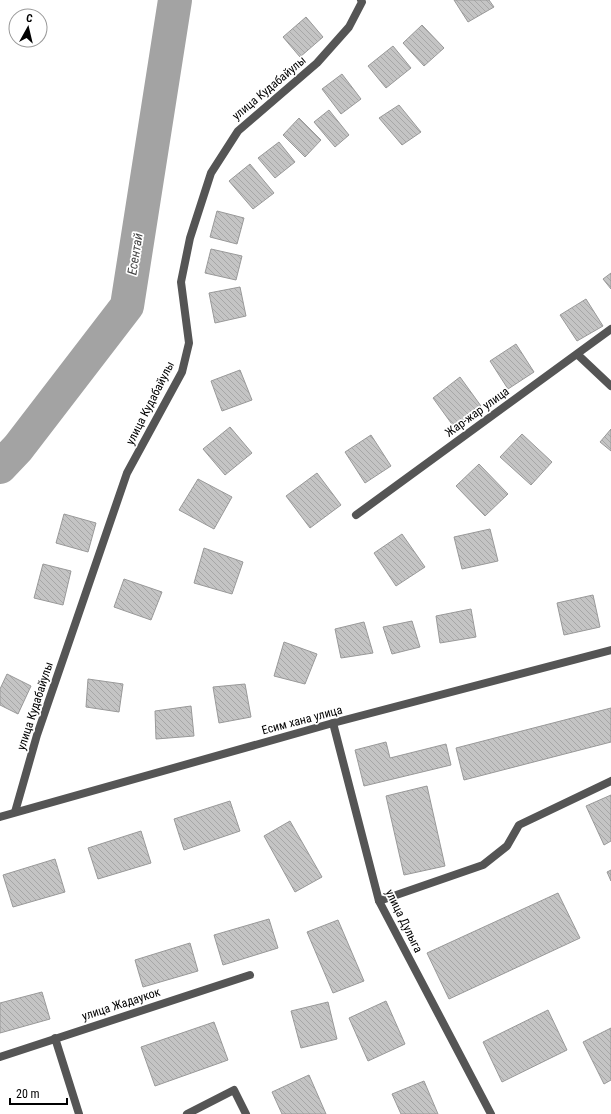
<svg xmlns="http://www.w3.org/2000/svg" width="611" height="1114" viewBox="0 0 611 1114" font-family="'Roboto Condensed',sans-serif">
  <defs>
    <pattern id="building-back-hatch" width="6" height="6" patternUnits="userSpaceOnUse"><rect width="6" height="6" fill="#c4c4c4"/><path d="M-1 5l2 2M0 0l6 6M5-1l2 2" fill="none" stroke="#a7a7a7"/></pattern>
  </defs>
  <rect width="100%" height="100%" fill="#fff"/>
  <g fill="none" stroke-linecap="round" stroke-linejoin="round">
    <path stroke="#a3a3a3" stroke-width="34" d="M 0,467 L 18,448 L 127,306 L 175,0"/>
  </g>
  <path fill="url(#building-back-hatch)" stroke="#999" d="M 454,0 L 489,0 L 494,7 L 468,22 Z
    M 306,17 L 323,37 L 300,57 L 283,37 Z
    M 422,25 L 444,48 L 424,66 L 403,43 Z
    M 393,46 L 411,68 L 386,88 L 368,66 Z
    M 342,74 L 361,99 L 341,114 L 322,89 Z
    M 399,105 L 421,132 L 402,145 L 379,118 Z
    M 329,110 L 349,135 L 335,147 L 314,122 Z
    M 299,118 L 321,140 L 305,157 L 283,135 Z
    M 279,142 L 295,162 L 275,178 L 258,158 Z
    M 250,164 L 274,193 L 253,209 L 229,181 Z
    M 217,211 L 244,218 L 237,244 L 210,237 Z
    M 211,249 L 242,256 L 236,280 L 205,273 Z
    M 611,273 L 611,289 L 603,279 Z
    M 240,287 L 246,316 L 215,323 L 209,293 Z
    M 586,299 L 603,326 L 577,341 L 560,315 Z
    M 516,344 L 534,372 L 508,389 L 490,361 Z
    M 240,370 L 252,400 L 222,411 L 211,381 Z
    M 460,377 L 481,406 L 454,427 L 433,398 Z
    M 230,427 L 252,453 L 225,475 L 203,449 Z
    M 611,429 L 611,451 L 600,442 Z
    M 522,434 L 552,462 L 531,485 L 500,457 Z
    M 371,435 L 391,466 L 365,483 L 345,452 Z
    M 479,464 L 508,494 L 485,516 L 456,486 Z
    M 317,473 L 341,505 L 310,528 L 286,496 Z
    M 198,479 L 232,497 L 214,529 L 179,510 Z
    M 64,514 L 96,523 L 88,552 L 56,543 Z
    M 490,529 L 498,561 L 462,569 L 454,537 Z
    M 402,534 L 425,567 L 396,586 L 374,553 Z
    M 204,548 L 243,562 L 232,594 L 194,583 Z
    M 43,564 L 71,571 L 63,605 L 34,598 Z
    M 124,579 L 162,592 L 151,620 L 114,607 Z
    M 593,595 L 600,627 L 564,635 L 557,603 Z
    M 471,609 L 476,637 L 440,643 L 436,616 Z
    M 412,621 L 420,647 L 392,654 L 383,627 Z
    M 364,622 L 373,653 L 341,658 L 335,629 Z
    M 284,642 L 317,654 L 305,684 L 274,676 Z
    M 7,674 L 31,686 L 18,714 L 0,705 L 0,689 Z
    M 88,679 L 123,684 L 119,712 L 86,707 Z
    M 245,684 L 251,717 L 219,723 L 213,687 Z
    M 191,706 L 194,736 L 156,739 L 155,711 Z
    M 611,708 L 611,742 L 464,780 L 456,748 Z
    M 386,742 L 390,758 L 446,744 L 451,765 L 364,786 L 355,750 Z
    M 427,786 L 445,866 L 404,875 L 386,796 Z
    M 611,795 L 611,841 L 604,845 L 586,806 Z
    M 230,801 L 240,831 L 184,850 L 174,819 Z
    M 290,821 L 322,877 L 295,892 L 264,836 Z
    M 141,831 L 151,863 L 98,879 L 88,848 Z
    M 55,859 L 65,892 L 13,907 L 3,875 Z
    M 611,870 L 611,881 L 607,872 Z
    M 558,893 L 580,938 L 449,999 L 427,953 Z
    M 269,919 L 278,948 L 223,965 L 214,935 Z
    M 338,920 L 364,981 L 333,993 L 307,932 Z
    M 190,943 L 198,971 L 143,987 L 135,960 Z
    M 42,992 L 50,1019 L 0,1033 L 0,1003 Z
    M 386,1001 L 405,1044 L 368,1061 L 349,1018 Z
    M 328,1002 L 337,1039 L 301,1048 L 291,1011 Z
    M 548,1010 L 567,1050 L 502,1082 L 483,1042 Z
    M 214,1022 L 228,1060 L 155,1086 L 141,1047 Z
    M 611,1028 L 611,1080 L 604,1084 L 583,1042 Z
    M 309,1075 L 326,1114 L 282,1114 L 272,1092 Z
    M 424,1081 L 438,1114 L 401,1114 L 392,1094 Z"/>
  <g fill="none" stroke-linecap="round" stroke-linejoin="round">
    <path stroke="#555" stroke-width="8" d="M 379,901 L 483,865 L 507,846 L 519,825 L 611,781"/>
    <path stroke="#555" stroke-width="8" d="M 577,354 L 611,386
      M 356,515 L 611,329
      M 333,723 L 379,901 L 491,1114
      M 15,812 L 37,735 L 127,473 L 182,372 L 189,343 L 181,282 L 190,238 L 211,173 L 238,131 L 317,63 L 349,27 L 362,2 L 361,0
      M 55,1038 L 79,1114
      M 0,1057 L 250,975
      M 187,1114 L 234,1090 L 246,1114"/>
    <path stroke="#555" stroke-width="8" d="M 0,817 L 333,723 L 611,650"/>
  </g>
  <g text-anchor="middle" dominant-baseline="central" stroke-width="3.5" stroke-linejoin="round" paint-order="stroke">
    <g font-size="12" fill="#000" stroke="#fff">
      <text transform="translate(269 88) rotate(-40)">улица Кудабайулы</text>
      <text transform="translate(150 403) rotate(-63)">улица Кудабайулы</text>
      <text transform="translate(477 412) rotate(-36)">Жар-жар улица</text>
      <text transform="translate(35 706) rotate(-72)">улица Кудабайулы</text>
      <text transform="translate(302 720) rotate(-15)">Есим хана улица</text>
      <text transform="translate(404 921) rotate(64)">улица Дулыга</text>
      <text transform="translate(121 1004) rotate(-18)">улица Жадаукок</text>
    </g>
    <g font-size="13" font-style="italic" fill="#444" stroke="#fff">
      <text transform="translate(135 254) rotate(-81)">Есентай</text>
    </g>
  </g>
  <g transform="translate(28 28) rotate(8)"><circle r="19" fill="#ffffff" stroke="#999999"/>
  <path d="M0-3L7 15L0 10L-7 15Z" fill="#000000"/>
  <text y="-6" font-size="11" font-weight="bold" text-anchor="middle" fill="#000000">С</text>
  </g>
  <path d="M10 1098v6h57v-6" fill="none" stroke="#000000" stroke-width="2"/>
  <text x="16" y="1098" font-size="12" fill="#000000" stroke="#ffffff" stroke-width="3" paint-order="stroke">20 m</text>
</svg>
